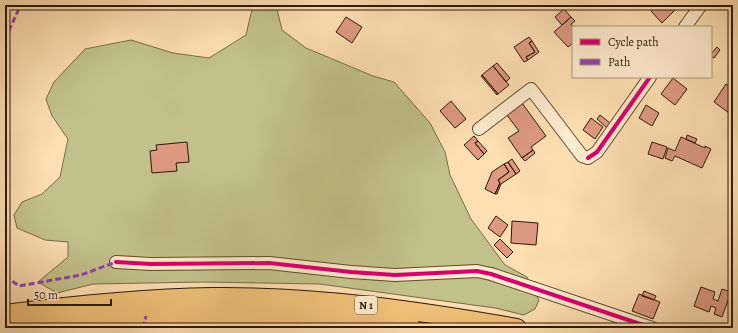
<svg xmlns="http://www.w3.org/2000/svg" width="738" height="333" viewBox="0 0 738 333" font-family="Alegreya,serif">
  <rect width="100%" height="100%" fill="#fedfb2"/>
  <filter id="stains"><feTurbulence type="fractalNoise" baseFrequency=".005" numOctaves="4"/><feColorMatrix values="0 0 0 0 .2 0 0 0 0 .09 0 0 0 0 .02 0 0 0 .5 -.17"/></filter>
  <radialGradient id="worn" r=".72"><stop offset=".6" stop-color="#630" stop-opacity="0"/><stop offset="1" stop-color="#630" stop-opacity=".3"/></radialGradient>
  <path fill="#c3c18a" stroke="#786c47" d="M 253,5 L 276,5 L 282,30 L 306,48 L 373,76 L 394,82 L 430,123 L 445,152 L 450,175 L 471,219 L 505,265 L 527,277 L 539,300 L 535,309 L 524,315 L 495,308 L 320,284 L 203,282 L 93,284 L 57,293 L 38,282 L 68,257 L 68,242 L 45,240 L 17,228 L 14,215 L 22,202 L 42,194 L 60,177 L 68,139 L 52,116 L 46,99 L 54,82 L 85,49 L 131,40 L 173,53 L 209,58 L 246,35 Z"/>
  <path fill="#dd9a80" stroke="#2d1804" d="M 223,5 L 237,5 L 238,7 L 223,9 Z
    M 648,5 L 678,5 L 679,6 L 662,23 L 651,11 L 652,10 Z
    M 564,9 L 571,17 L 562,25 L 555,17 Z
    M 346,17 L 362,27 L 352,43 L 336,32 Z
    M 571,17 L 575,21 L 571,24 L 573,27 L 573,43 L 568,47 L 554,32 Z
    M 529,37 L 532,41 L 529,43 L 535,52 L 526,57 L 528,60 L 524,62 L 514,47 Z
    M 532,41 L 539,52 L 528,60 L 526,57 L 535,52 L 529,43 Z
    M 717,47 L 720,50 L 714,58 L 711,56 L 711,54 Z
    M 497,63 L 510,78 L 506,82 L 493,66 Z
    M 493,66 L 509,85 L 498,94 L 482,75 Z
    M 482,75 L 498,94 L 497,95 L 481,76 Z
    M 673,78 L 687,89 L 675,105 L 661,94 Z
    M 726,84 L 733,89 L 733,107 L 729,113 L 714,102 Z
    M 451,101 L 466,119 L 455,128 L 440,111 Z
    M 522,103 L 546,136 L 531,147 L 533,150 L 522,158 L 508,138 L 519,131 L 506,114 Z
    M 646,105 L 659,113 L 652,126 L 639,118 Z
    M 600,115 L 610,123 L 607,128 L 597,119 Z
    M 591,118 L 603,127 L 595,139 L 583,130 Z
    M 687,135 L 697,139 L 695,143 L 686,139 Z
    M 474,136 L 478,141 L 475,143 L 484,154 L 478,160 L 464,145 Z
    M 681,137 L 705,148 L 705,146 L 711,149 L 702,168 L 675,156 L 672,161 L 665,158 L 668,148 L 675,151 Z
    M 478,141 L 487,151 L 484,154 L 475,143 Z
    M 187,142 L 189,162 L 176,163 L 177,171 L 152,173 L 150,151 L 157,150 L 156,145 Z
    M 652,142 L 667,147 L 663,159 L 648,154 Z
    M 533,150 L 535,153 L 525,161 L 522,158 Z
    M 512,159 L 520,171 L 516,174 L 508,162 Z
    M 508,162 L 516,174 L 501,184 L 497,194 L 495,194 L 500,183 L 498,180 L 509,172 L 504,164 Z
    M 504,164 L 509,172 L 498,180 L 500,183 L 495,194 L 485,189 L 492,172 Z
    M 496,216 L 508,225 L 500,237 L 488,228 Z
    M 512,221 L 538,223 L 536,245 L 511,243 Z
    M 500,239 L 513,252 L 507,258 L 494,245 Z
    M 701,287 L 715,292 L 713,299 L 718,301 L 722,289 L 731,292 L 722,317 L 714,314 L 716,308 L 711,306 L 709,312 L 694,306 Z
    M 644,291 L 656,296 L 654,300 L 642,296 Z
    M 639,294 L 660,302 L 653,319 L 632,311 Z"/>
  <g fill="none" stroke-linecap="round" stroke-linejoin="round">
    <g stroke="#614a30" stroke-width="14">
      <path id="minor" d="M 685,27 L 701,5
        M 479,129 L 531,89 L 582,156 L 588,158 L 597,152 L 650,77
        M 116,262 L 151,264 L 269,263 L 351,272 L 395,275 L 477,271 L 491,274 L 652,328"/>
    </g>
    <g stroke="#2d1804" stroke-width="20">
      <path id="highway" d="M 5,314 C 74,305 143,298 213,297 C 315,296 416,310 517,328
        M 17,328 C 147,310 283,310 412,328"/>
    </g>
    <use href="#minor" stroke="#feeacd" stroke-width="12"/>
    <use href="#highway" stroke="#efc079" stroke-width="18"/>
    <path stroke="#8e44ad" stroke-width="3" stroke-dasharray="6 3" stroke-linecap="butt" d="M 5,39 L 18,11 L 19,5
      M 5,276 L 19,286 L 81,275 L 116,262
      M 143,328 L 146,316"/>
    <g stroke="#feeacd" stroke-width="6">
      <path id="cycleway" d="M 588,158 L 597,152 L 650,77
        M 116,262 L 151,264 L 269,263 L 351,272 L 395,275 L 477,271 L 491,274 L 652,328"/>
    </g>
    <use href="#cycleway" stroke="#d6006c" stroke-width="4"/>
  </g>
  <g text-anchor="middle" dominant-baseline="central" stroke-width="3" stroke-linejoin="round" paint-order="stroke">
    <rect fill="#feeacd" stroke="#6c5740" stroke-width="1" x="355" y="296" width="22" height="18" rx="3"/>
    <g font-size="11" font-weight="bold" fill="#2d1804">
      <text x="366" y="305">N 1</text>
    </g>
  </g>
  <rect width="738" height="333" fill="none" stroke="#fedfb2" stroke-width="20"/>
  <rect x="6" y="6" width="726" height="321" fill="none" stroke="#2d1804" stroke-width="2"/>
  <rect x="10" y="10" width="718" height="313" fill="none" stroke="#2d1804"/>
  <rect x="572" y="26" width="140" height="52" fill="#feeacd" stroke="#aa967d"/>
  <rect x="580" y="39" width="20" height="6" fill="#d6006c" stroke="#aa967d"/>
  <text x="608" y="46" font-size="12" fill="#2d1804">Cycle path</text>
  <rect x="580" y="59" width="20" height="6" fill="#8e44ad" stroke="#aa967d"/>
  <text x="608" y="66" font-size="12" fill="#2d1804">Path</text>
  <path d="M28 299v6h83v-6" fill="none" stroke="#2d1804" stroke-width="2"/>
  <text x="34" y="299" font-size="12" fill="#2d1804" stroke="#feeacd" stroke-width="3" paint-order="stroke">50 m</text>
  <rect width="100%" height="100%" filter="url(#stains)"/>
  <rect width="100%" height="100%" fill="url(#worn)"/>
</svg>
